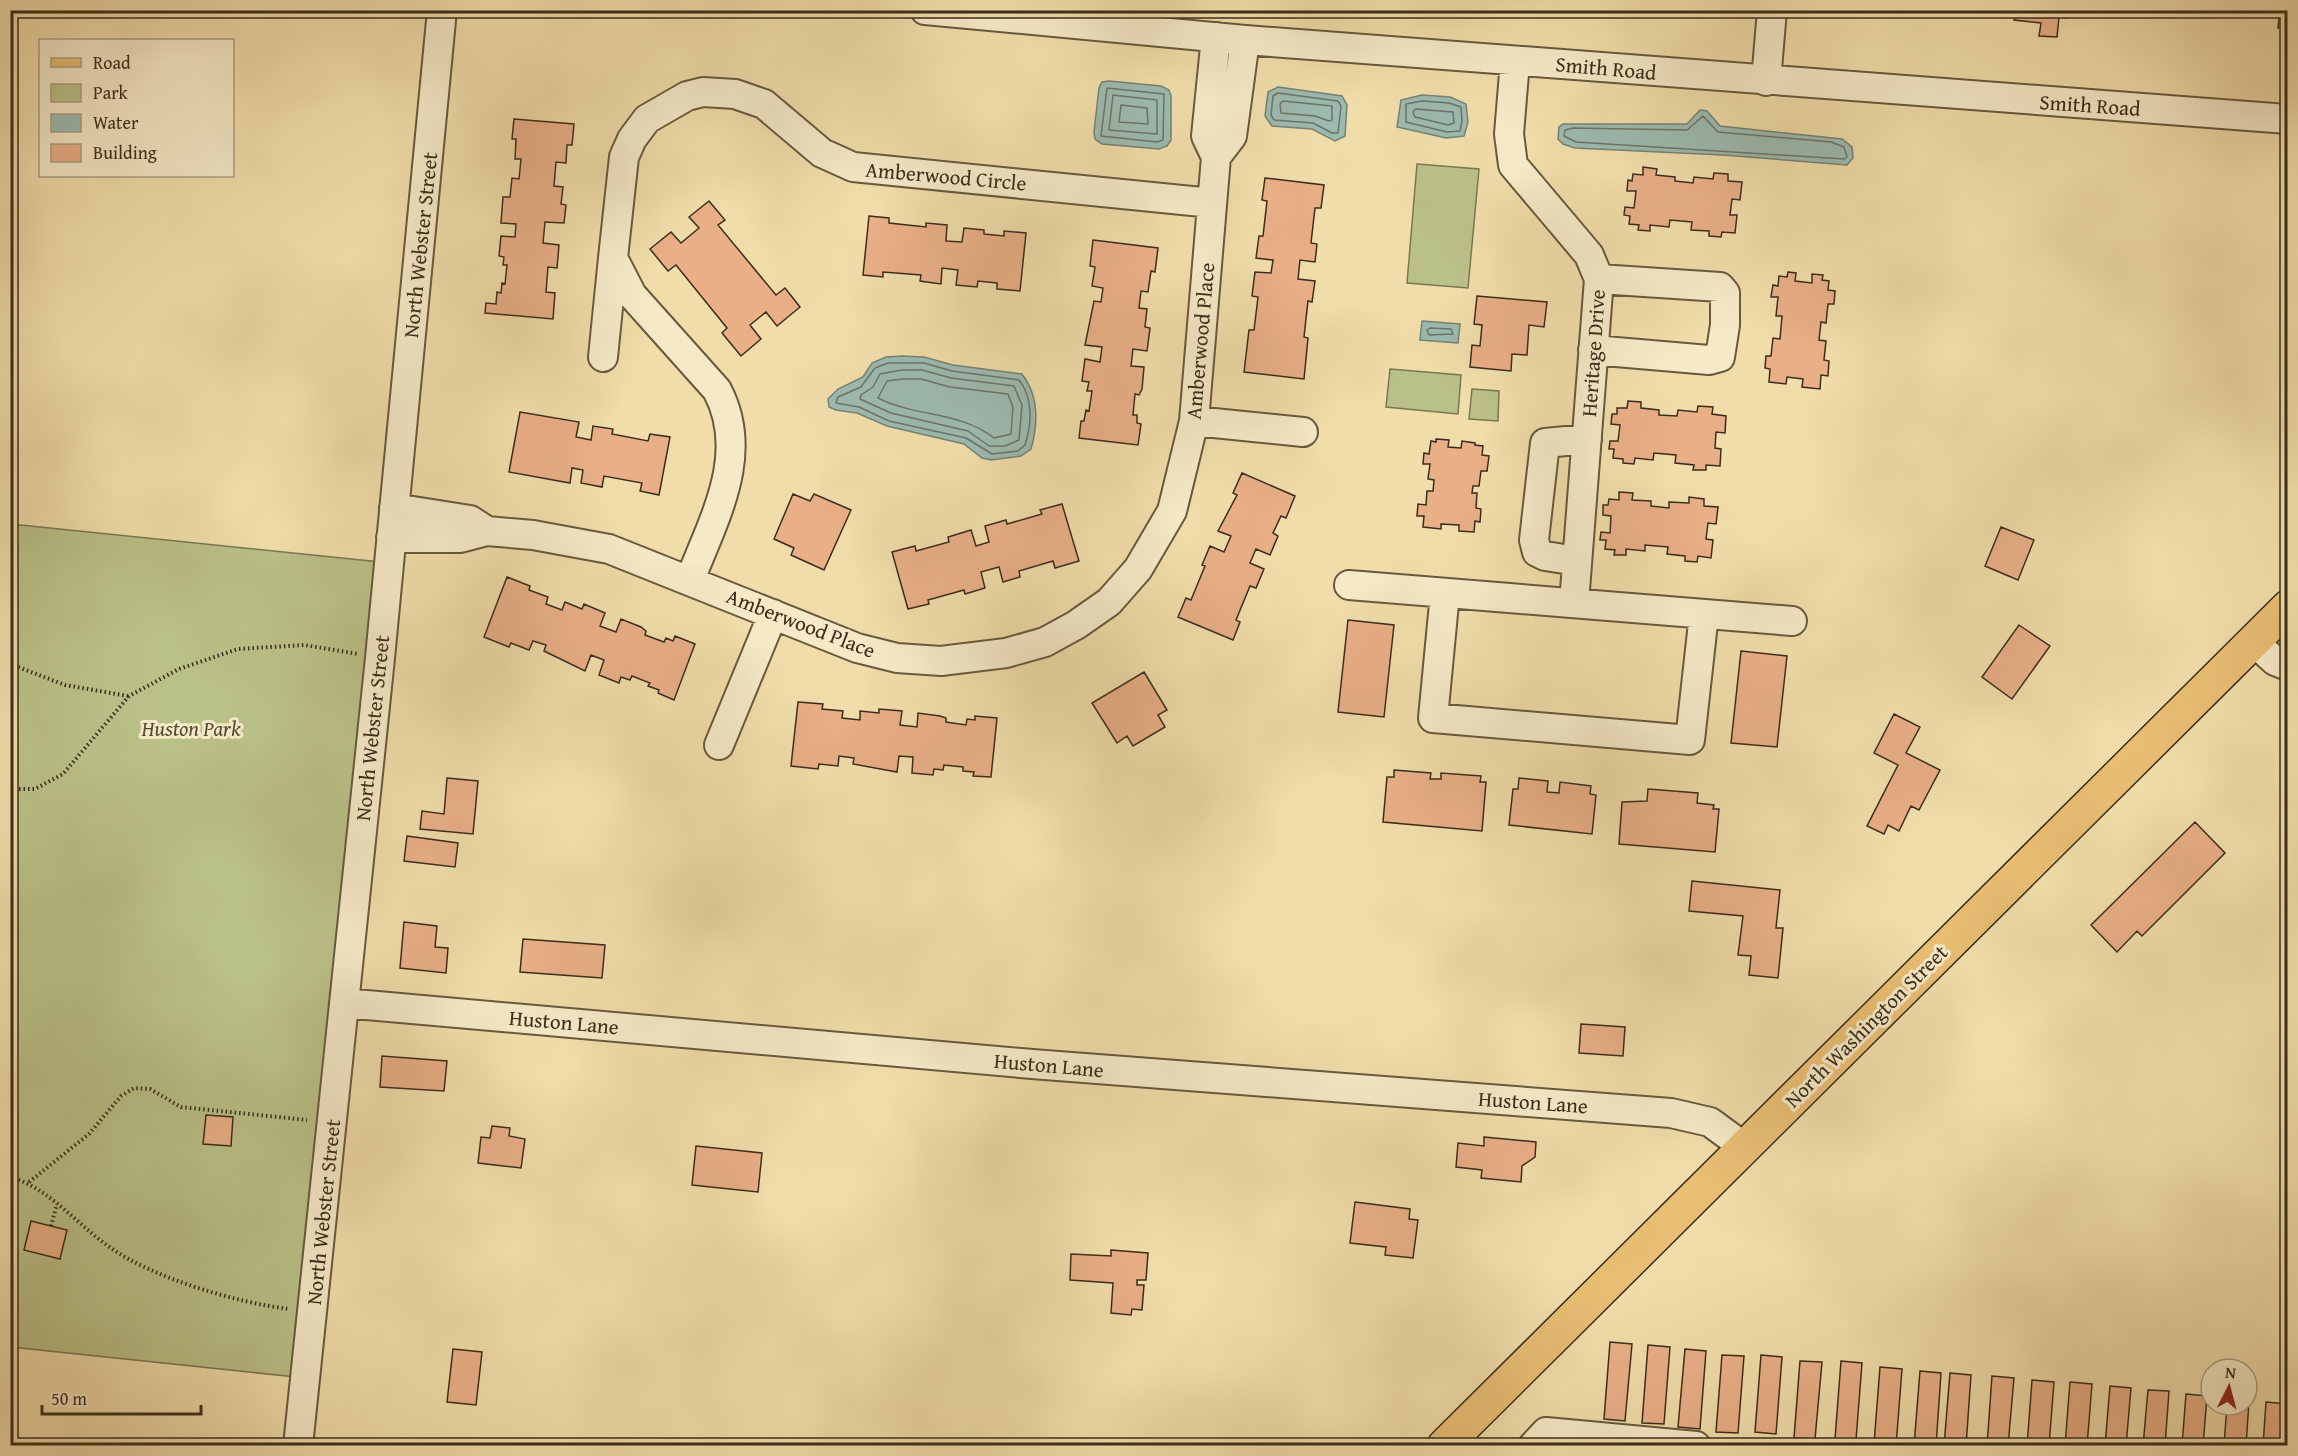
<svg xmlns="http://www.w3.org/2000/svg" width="2298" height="1456" viewBox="0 0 2298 1456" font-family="'Gentium Book Plus',serif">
  <rect width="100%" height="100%" fill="#f0dda9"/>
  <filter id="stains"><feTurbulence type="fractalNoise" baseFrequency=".00333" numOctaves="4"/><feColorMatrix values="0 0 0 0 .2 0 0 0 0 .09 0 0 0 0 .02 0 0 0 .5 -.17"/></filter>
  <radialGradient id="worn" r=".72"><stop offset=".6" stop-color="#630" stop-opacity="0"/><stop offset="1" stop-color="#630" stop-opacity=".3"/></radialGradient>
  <path fill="#bac188" stroke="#7a7752" stroke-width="1.5" d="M 1417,164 L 1479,169 L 1468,288 L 1407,283 Z
    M 1390,369 L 1461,375 L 1458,414 L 1386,407 Z
    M 1472,389 L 1499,391 L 1498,421 L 1469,419 Z
    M 11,524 L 390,563 L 305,1378 L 11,1347 Z"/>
  <path fill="#9cbab0" stroke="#758274" stroke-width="1.5" d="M 1109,81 L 1161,86 L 1169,90 L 1171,96 L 1171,140 L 1167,146 L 1159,149 L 1102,144 L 1095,139 L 1094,132 L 1099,88 L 1102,82 Z
    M 1278,87 L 1342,96 L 1347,105 L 1345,136 L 1335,141 L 1312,129 L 1272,126 L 1265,116 L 1268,92 Z
    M 1422,95 L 1450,97 L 1466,104 L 1468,122 L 1464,136 L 1446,138 L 1397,127 L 1401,100 Z
    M 1700,110 L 1707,111 L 1720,126 L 1842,139 L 1852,147 L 1853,158 L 1847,165 L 1723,155 L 1575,148 L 1563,144 L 1558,139 L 1559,127 L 1563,124 L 1687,124 Z
    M 1422,321 L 1460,324 L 1458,343 L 1420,340 Z
    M 902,356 L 924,357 L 953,365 L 1022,374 C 1039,396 1038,424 1031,449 L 1021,456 L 991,460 L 982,458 L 964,444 L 887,426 L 857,413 L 836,410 L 829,407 L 828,399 L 838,389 L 863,377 L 872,363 L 886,357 Z"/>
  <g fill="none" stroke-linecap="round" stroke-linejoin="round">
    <path stroke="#6c7466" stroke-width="1.5" d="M 1107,88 L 1164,94 L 1163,140 L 1157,142 L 1101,136 Z
      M 1278,93 L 1338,101 L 1341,106 L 1338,133 L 1332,133 L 1313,123 L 1274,120 L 1271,115 L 1273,96 Z
      M 1113,95 L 1157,100 L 1157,134 L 1109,130 Z
      M 1283,101 L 1332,106 L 1332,120 L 1329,121 L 1315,116 L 1281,113 L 1280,104 Z
      M 1422,101 L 1449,103 L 1461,107 L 1462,121 L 1460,131 L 1447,132 L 1406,122 L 1406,104 Z
      M 1121,105 L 1147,108 L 1148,124 L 1119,122 Z
      M 1416,109 L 1453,112 L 1454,123 L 1448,125 L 1415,117 L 1413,112 Z
      M 1703,116 L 1718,132 L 1831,142 L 1844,147 L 1847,157 L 1844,159 L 1576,142 L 1564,136 L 1565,130 L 1573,128 L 1687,130 Z
      M 1430,328 L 1451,329 L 1453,334 L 1429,335 L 1427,330 Z
      M 888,363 L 924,363 L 952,371 L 1019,380 C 1033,397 1032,424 1025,445 L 1018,451 L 992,454 L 966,438 L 889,421 L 859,407 L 836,403 L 838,397 L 861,387 L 875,368 Z
      M 902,370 L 922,370 L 951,378 L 1014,386 L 1022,405 L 1019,440 L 1005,446 L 989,446 L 968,431 L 891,413 L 860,399 L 861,395 L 873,387 L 880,374 Z
      M 903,379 L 921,379 L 950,387 L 1008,394 L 1013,407 L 1011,434 L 994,438 C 960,411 915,417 878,398 L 887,381 Z"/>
  </g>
  <path fill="#e9af87" stroke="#3b2d1b" stroke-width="1.5" d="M 2015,10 L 2067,10 L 2067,18 L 2059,17 L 2057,37 L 2039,36 L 2041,23 L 2014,20 Z
    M 2280,10 L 2288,10 L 2288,29 L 2278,28 Z
    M 514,119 L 574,124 L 572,145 L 567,145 L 566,163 L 556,162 L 554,186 L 563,187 L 561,204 L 566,205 L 564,223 L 545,222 L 543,243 L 559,245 L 557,268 L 548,267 L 546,292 L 555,293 L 553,319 L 485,313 L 486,303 L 496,304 L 497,292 L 501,293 L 502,283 L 505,284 L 507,265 L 503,265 L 504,257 L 499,256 L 501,236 L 515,237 L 516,224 L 501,223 L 503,197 L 510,197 L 512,178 L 519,179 L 521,159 L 515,159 L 516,139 L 512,139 Z
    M 1643,167 L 1657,169 L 1656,175 L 1675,177 L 1675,181 L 1693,183 L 1694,177 L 1713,179 L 1714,173 L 1728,174 L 1728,181 L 1742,182 L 1740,200 L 1732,199 L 1730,215 L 1737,215 L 1735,233 L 1722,232 L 1721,237 L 1709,236 L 1709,231 L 1691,230 L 1692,222 L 1670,220 L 1669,227 L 1650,225 L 1650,231 L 1638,230 L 1639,225 L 1629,224 L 1630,216 L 1624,215 L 1625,207 L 1634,208 L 1636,191 L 1627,191 L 1628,180 L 1632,181 L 1633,174 L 1643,175 Z
    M 1265,178 L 1324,185 L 1321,208 L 1315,208 L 1311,243 L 1317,244 L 1315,262 L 1300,260 L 1298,279 L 1315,281 L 1312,302 L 1308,301 L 1304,337 L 1308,338 L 1304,379 L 1244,372 L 1249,330 L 1254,330 L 1258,297 L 1252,296 L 1255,272 L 1271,273 L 1273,260 L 1256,258 L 1259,236 L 1263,236 L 1267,201 L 1262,200 Z
    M 709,201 L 725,220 L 718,225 L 776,295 L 785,288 L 800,307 L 777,326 L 766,312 L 750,325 L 761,339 L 741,356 L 722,333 L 727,328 L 676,265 L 668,271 L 650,249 L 671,232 L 681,243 L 699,228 L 689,217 Z
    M 869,216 L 889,218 L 889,223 L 926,227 L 926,223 L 947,225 L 946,241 L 962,242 L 964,228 L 984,230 L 984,234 L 1004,236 L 1004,231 L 1026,233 L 1020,291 L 997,289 L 997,283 L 978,281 L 977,287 L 956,285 L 958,270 L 942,268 L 941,284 L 920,281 L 921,275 L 883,272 L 883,277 L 863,275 Z
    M 1093,240 L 1158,248 L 1155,272 L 1151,271 L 1148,292 L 1141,291 L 1139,308 L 1147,309 L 1145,327 L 1150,328 L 1147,351 L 1133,349 L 1131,366 L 1144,367 L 1142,389 L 1139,395 L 1135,394 L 1133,415 L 1137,415 L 1137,423 L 1141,424 L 1138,445 L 1079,438 L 1081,421 L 1084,421 L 1086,410 L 1089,411 L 1092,391 L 1087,391 L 1089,382 L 1082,381 L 1085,359 L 1100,362 L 1102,347 L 1085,345 L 1094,301 L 1101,302 L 1103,288 L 1092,286 L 1095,267 L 1090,266 Z
    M 1788,272 L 1796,273 L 1795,281 L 1812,283 L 1812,274 L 1823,275 L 1822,280 L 1829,281 L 1828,290 L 1835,291 L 1834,304 L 1828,304 L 1826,323 L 1821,322 L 1819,340 L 1826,341 L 1824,360 L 1829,361 L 1828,376 L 1821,375 L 1820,389 L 1802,387 L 1803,379 L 1787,377 L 1786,384 L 1769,382 L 1770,369 L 1765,368 L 1766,356 L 1771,356 L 1773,338 L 1780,339 L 1782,316 L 1776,316 L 1778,297 L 1771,297 L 1773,285 L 1778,286 L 1779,276 L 1787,277 Z
    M 1477,296 L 1547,302 L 1544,327 L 1529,325 L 1527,355 L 1512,354 L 1511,371 L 1470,367 L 1472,345 L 1480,346 L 1482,325 L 1474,324 Z
    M 1628,401 L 1641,402 L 1641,408 L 1659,410 L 1659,415 L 1677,416 L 1678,410 L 1697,412 L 1698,406 L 1713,407 L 1712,414 L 1726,416 L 1725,433 L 1716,432 L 1715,448 L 1721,449 L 1720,466 L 1706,465 L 1706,470 L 1693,470 L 1694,465 L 1675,463 L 1676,455 L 1654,453 L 1653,460 L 1635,458 L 1634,464 L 1623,463 L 1623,459 L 1613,458 L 1614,449 L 1609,449 L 1610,441 L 1618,441 L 1620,425 L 1611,424 L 1612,414 L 1617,414 L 1617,408 L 1627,408 Z
    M 520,412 L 579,422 L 576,437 L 591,440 L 593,426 L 613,429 L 612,434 L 648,441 L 650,434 L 670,437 L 659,495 L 640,491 L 642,483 L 604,476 L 602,487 L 581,483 L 583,470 L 572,468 L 570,483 L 509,472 Z
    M 1436,439 L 1449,440 L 1448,447 L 1461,448 L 1462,441 L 1475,443 L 1475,445 L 1483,446 L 1482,455 L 1489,456 L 1487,471 L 1481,471 L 1479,486 L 1473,486 L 1472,493 L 1477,493 L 1476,508 L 1481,509 L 1480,522 L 1475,521 L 1474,532 L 1459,531 L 1459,525 L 1441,524 L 1441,529 L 1423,527 L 1424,516 L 1417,516 L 1418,504 L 1426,505 L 1427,491 L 1433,491 L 1434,480 L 1428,479 L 1430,464 L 1423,464 L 1424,453 L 1429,454 L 1431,441 L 1436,442 Z
    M 1242,473 L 1295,496 L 1286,518 L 1281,516 L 1273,533 L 1278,536 L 1270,555 L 1256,549 L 1250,563 L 1264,569 L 1256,588 L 1250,586 L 1236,620 L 1240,622 L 1233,640 L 1178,617 L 1186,598 L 1191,600 L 1205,566 L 1202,565 L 1210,546 L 1224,552 L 1231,536 L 1218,531 L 1237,495 L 1233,493 Z
    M 1619,492 L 1633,493 L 1632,500 L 1651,501 L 1651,506 L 1669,508 L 1669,502 L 1689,503 L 1689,497 L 1704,499 L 1704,506 L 1718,507 L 1716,524 L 1708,523 L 1706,539 L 1713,540 L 1711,558 L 1698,556 L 1697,562 L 1685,561 L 1685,556 L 1667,554 L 1668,547 L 1645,545 L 1645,551 L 1626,549 L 1626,555 L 1614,555 L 1615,550 L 1605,549 L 1606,540 L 1600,540 L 1601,532 L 1610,533 L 1611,516 L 1603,515 L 1603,505 L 1608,505 L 1609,499 L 1619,500 Z
    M 793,494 L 810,501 L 814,494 L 851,510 L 824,570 L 791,555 L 794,548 L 774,539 Z
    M 1062,504 L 1079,561 L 1055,568 L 1053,561 L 1019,571 L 1020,577 L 1003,582 L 999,567 L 981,572 L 985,588 L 965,594 L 964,590 L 928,600 L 929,604 L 908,609 L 892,552 L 915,546 L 916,551 L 949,542 L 948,537 L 971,530 L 976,546 L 989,542 L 985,526 L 1006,520 L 1007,524 L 1042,514 L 1040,510 Z
    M 2001,527 L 2034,540 L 2018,580 L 1985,566 Z
    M 507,577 L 530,586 L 529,590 L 548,597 L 546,604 L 562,610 L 565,602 L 582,609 L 584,604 L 605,613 L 600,626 L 616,632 L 621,619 L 641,627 L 646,631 L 645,635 L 664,642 L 666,638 L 673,641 L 675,636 L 695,644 L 674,700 L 658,693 L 659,690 L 648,686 L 650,683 L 632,676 L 630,680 L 621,677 L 619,683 L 599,675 L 604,660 L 591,655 L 585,671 L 544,651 L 546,645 L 533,641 L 529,650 L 511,643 L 509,647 L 484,637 Z
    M 1348,620 L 1394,625 L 1384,717 L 1338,712 Z
    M 2019,625 L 2050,646 L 2012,699 L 1982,677 Z
    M 1741,651 L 1787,656 L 1777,747 L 1731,743 Z
    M 1144,672 L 1167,710 L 1158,715 L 1165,727 L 1133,746 L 1127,736 L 1117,743 L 1092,703 Z
    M 798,702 L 823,704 L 822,709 L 843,711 L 842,718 L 860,720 L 860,711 L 879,713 L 879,709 L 902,711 L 900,725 L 917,727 L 918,713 L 940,716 L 946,718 L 946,722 L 966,725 L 967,719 L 975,720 L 975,716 L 997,718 L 991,777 L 973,776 L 974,772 L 963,771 L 963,767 L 944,765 L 943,770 L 934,769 L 933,775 L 912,773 L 913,757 L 899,756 L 897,772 L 853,764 L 854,758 L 839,756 L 838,766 L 819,764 L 818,769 L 791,766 Z
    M 1894,714 L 1920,727 L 1906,753 L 1940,770 L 1919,810 L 1911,806 L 1899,831 L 1888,825 L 1884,834 L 1867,826 L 1898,765 L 1874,753 Z
    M 1394,770 L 1431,773 L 1430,779 L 1441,779 L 1441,773 L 1481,776 L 1480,782 L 1486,782 L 1482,831 L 1383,822 L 1387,777 L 1394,777 Z
    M 447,778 L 478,781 L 473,834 L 420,829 L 422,811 L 444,814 Z
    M 1519,778 L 1548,781 L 1547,792 L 1559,793 L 1560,782 L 1591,786 L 1590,794 L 1596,795 L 1592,834 L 1509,825 L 1513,789 L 1518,789 Z
    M 1648,789 L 1698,793 L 1697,803 L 1714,805 L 1713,809 L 1719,809 L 1715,852 L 1619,844 L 1622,802 L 1647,801 Z
    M 2195,822 L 2225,853 L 2142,936 L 2137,931 L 2117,952 L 2091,925 Z
    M 407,836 L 458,843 L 455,867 L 404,861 Z
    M 1692,881 L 1780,890 L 1776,928 L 1783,928 L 1778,978 L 1749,975 L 1751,956 L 1738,955 L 1743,916 L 1689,911 Z
    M 404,922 L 437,926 L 435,947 L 448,948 L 446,973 L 400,968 Z
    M 523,939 L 605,945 L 602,978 L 520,972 Z
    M 1581,1024 L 1625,1027 L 1623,1056 L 1579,1053 Z
    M 382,1056 L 447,1061 L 444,1091 L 380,1087 Z
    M 206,1115 L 233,1117 L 231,1146 L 203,1144 Z
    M 492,1126 L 510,1128 L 509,1136 L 525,1139 L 521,1168 L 478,1163 L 481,1137 L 490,1138 Z
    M 1484,1137 L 1536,1142 L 1535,1157 L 1522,1166 L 1521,1182 L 1481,1178 L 1482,1170 L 1456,1167 L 1458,1143 L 1484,1146 Z
    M 696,1146 L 762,1153 L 758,1192 L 692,1185 Z
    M 1355,1202 L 1410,1209 L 1409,1219 L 1418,1220 L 1413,1258 L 1385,1255 L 1386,1247 L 1350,1243 Z
    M 31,1221 L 67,1230 L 60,1259 L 24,1250 Z
    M 1111,1250 L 1148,1253 L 1146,1280 L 1137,1280 L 1137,1285 L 1144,1285 L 1142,1310 L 1132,1309 L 1131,1315 L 1111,1313 L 1113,1283 L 1070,1280 L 1071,1254 L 1111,1256 Z
    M 1610,1342 L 1632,1344 L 1625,1421 L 1604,1419 Z
    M 1648,1345 L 1670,1347 L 1664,1424 L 1642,1423 Z
    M 453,1349 L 482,1352 L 476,1405 L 447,1402 Z
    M 1685,1349 L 1706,1351 L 1700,1429 L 1678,1427 Z
    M 1722,1355 L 1744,1356 L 1738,1433 L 1716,1432 Z
    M 1761,1355 L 1782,1357 L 1776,1434 L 1755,1432 Z
    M 1800,1361 L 1822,1362 L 1815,1439 L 1794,1438 Z
    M 1841,1361 L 1862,1363 L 1856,1440 L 1835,1439 Z
    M 1880,1367 L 1902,1369 L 1896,1446 L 1874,1444 Z
    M 1920,1371 L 1941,1373 L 1936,1446 L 1914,1446 Z
    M 1950,1373 L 1971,1375 L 1966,1446 L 1944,1446 Z
    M 1992,1376 L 2014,1378 L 2008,1446 L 1987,1446 Z
    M 2032,1380 L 2054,1382 L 2049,1446 L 2027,1446 Z
    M 2070,1382 L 2092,1384 L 2087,1446 L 2065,1446 Z
    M 2110,1386 L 2131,1388 L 2126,1446 L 2105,1446 Z
    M 2148,1390 L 2169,1391 L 2165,1446 L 2143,1446 Z
    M 2186,1394 L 2207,1396 L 2203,1446 L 2182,1446 Z
    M 2247,1400 L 2249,1401 L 2246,1446 L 2224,1446 L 2227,1405 L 2247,1405 Z
    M 2266,1402 L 2288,1404 L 2285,1446 L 2263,1446 Z"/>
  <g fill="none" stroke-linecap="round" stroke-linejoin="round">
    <g stroke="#68593e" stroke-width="32">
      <path id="minor" d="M 925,10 L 1245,40 L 2288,119
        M 1216,37 L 1206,136 L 1216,157
        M 1515,61 L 1509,134 L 1513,165 L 1589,255 L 1599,279 L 1574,603
        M 1766,81 L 1772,10
        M 1593,350 L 1709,360 L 1720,357 L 1725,325 L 1725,293 L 1720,287 L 1599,279
        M 603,357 L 613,258
        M 1194,421 L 1303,432
        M 394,508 L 470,520 L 487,531
        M 391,538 L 460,538 L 487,531 L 533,535 L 609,549 L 857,648 L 897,658 L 941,661 L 1006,653 L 1045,642 L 1076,625 L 1109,602 L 1138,569 L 1172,511 L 1194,421 L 1216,157 L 1232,136 L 1245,40
        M 1577,561 L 1545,556 L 1537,552 L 1534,540 L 1545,443 L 1587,439
        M 690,580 C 714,518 751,454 717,390 L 632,295 L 613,258 L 624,157 L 632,139 L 647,119 L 687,96 L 703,92 L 735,94 L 764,104 L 822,153 L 853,167 L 1212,203
        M 1349,585 L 1792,621
        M 1445,593 L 1433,718 L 1690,740 L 1704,614
        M 2253,641 L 2275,661 L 2288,666
        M 719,745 L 773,614
        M 344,1003 L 1032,1064 L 1671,1113 L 1710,1122 L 1744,1147
        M 298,1446 L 380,658 L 442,10
        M 1533,1446 L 1546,1432 L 1696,1446"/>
    </g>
    <g stroke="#3b2d1b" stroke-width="36">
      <path id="major" d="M 1444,1446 L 2288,607"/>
    </g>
    <path stroke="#3b2d1b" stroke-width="4" stroke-dasharray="1.5 3" stroke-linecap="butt" d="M 10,664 L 65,685 L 128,696
      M 10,789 L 35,789 L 63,774 L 129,696 L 179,669 L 238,649 L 304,645 L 358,654
      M 10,1177 C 51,1189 77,1225 111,1248 C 153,1278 238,1303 289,1309
      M 29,1182 L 89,1134 L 121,1096 L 134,1088 L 150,1089 L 181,1107 L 307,1120
      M 51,1226 L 57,1204"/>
    <use href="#minor" stroke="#f5e9c7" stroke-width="28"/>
    <use href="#major" stroke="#e8be74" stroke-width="33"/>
  </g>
  <g text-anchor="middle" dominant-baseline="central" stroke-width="6" stroke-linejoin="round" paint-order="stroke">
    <g font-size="21" fill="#3b2d1b" stroke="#f5e9c7">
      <text transform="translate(1606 68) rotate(5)">Smith Road</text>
      <text transform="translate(2090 105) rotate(4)">Smith Road</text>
      <text transform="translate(946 176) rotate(5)">Amberwood Circle</text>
      <text transform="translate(420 245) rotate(-84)">North Webster Street</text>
      <text transform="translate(1200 341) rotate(-85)">Amberwood Place</text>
      <text transform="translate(1593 353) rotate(-86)">Heritage Drive</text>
      <text transform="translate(801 623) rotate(21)">Amberwood Place</text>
      <text transform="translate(372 728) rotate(-84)">North Webster Street</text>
      <text transform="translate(564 1022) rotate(5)">Huston Lane</text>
      <text transform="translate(1866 1026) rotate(-45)">North Washington Street</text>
      <text transform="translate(1049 1065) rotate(5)">Huston Lane</text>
      <text transform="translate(1533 1102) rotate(4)">Huston Lane</text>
      <text transform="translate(323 1212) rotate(-84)">North Webster Street</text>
    </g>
    <g font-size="21" font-style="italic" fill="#544b31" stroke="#f5e9c7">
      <text x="191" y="728">Huston Park</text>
    </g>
  </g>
  <rect width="2298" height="1456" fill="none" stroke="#f0dda9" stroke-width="36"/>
  <rect x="12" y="12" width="2274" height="1432" fill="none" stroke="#3b2d1b" stroke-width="3"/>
  <rect x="18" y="18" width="2262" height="1420" fill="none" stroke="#3b2d1b" stroke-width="1.5"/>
  <rect x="39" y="39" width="195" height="138" fill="#f5e9c7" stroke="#ab9e82" stroke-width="1.5"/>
  <rect x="51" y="58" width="30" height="9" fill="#e8be74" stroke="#ab9e82" stroke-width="1.5"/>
  <text x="93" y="69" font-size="18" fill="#3b2d1b">Road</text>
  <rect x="51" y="84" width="30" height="18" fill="#bac188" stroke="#ab9e82" stroke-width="1.5"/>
  <text x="93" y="99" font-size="18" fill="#3b2d1b">Park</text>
  <rect x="51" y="114" width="30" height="18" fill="#9cbab0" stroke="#ab9e82" stroke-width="1.5"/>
  <text x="93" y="129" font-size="18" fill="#3b2d1b">Water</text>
  <rect x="51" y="144" width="30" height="18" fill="#e9af87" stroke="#ab9e82" stroke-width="1.5"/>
  <text x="93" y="159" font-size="18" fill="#3b2d1b">Building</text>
  <g transform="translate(2229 1387) rotate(6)"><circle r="28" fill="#f5e9c7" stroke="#ab9e82" stroke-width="1.5"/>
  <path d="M0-4.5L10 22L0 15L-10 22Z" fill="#8f2418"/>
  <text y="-9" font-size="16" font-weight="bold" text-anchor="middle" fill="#3b2d1b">N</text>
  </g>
  <path d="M42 1405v9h159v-9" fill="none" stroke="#3b2d1b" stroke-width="3"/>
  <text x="51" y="1405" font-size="18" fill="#3b2d1b" stroke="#f5e9c7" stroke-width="4.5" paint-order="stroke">50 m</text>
  <rect width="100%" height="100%" filter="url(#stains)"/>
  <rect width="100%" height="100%" fill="url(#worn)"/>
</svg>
